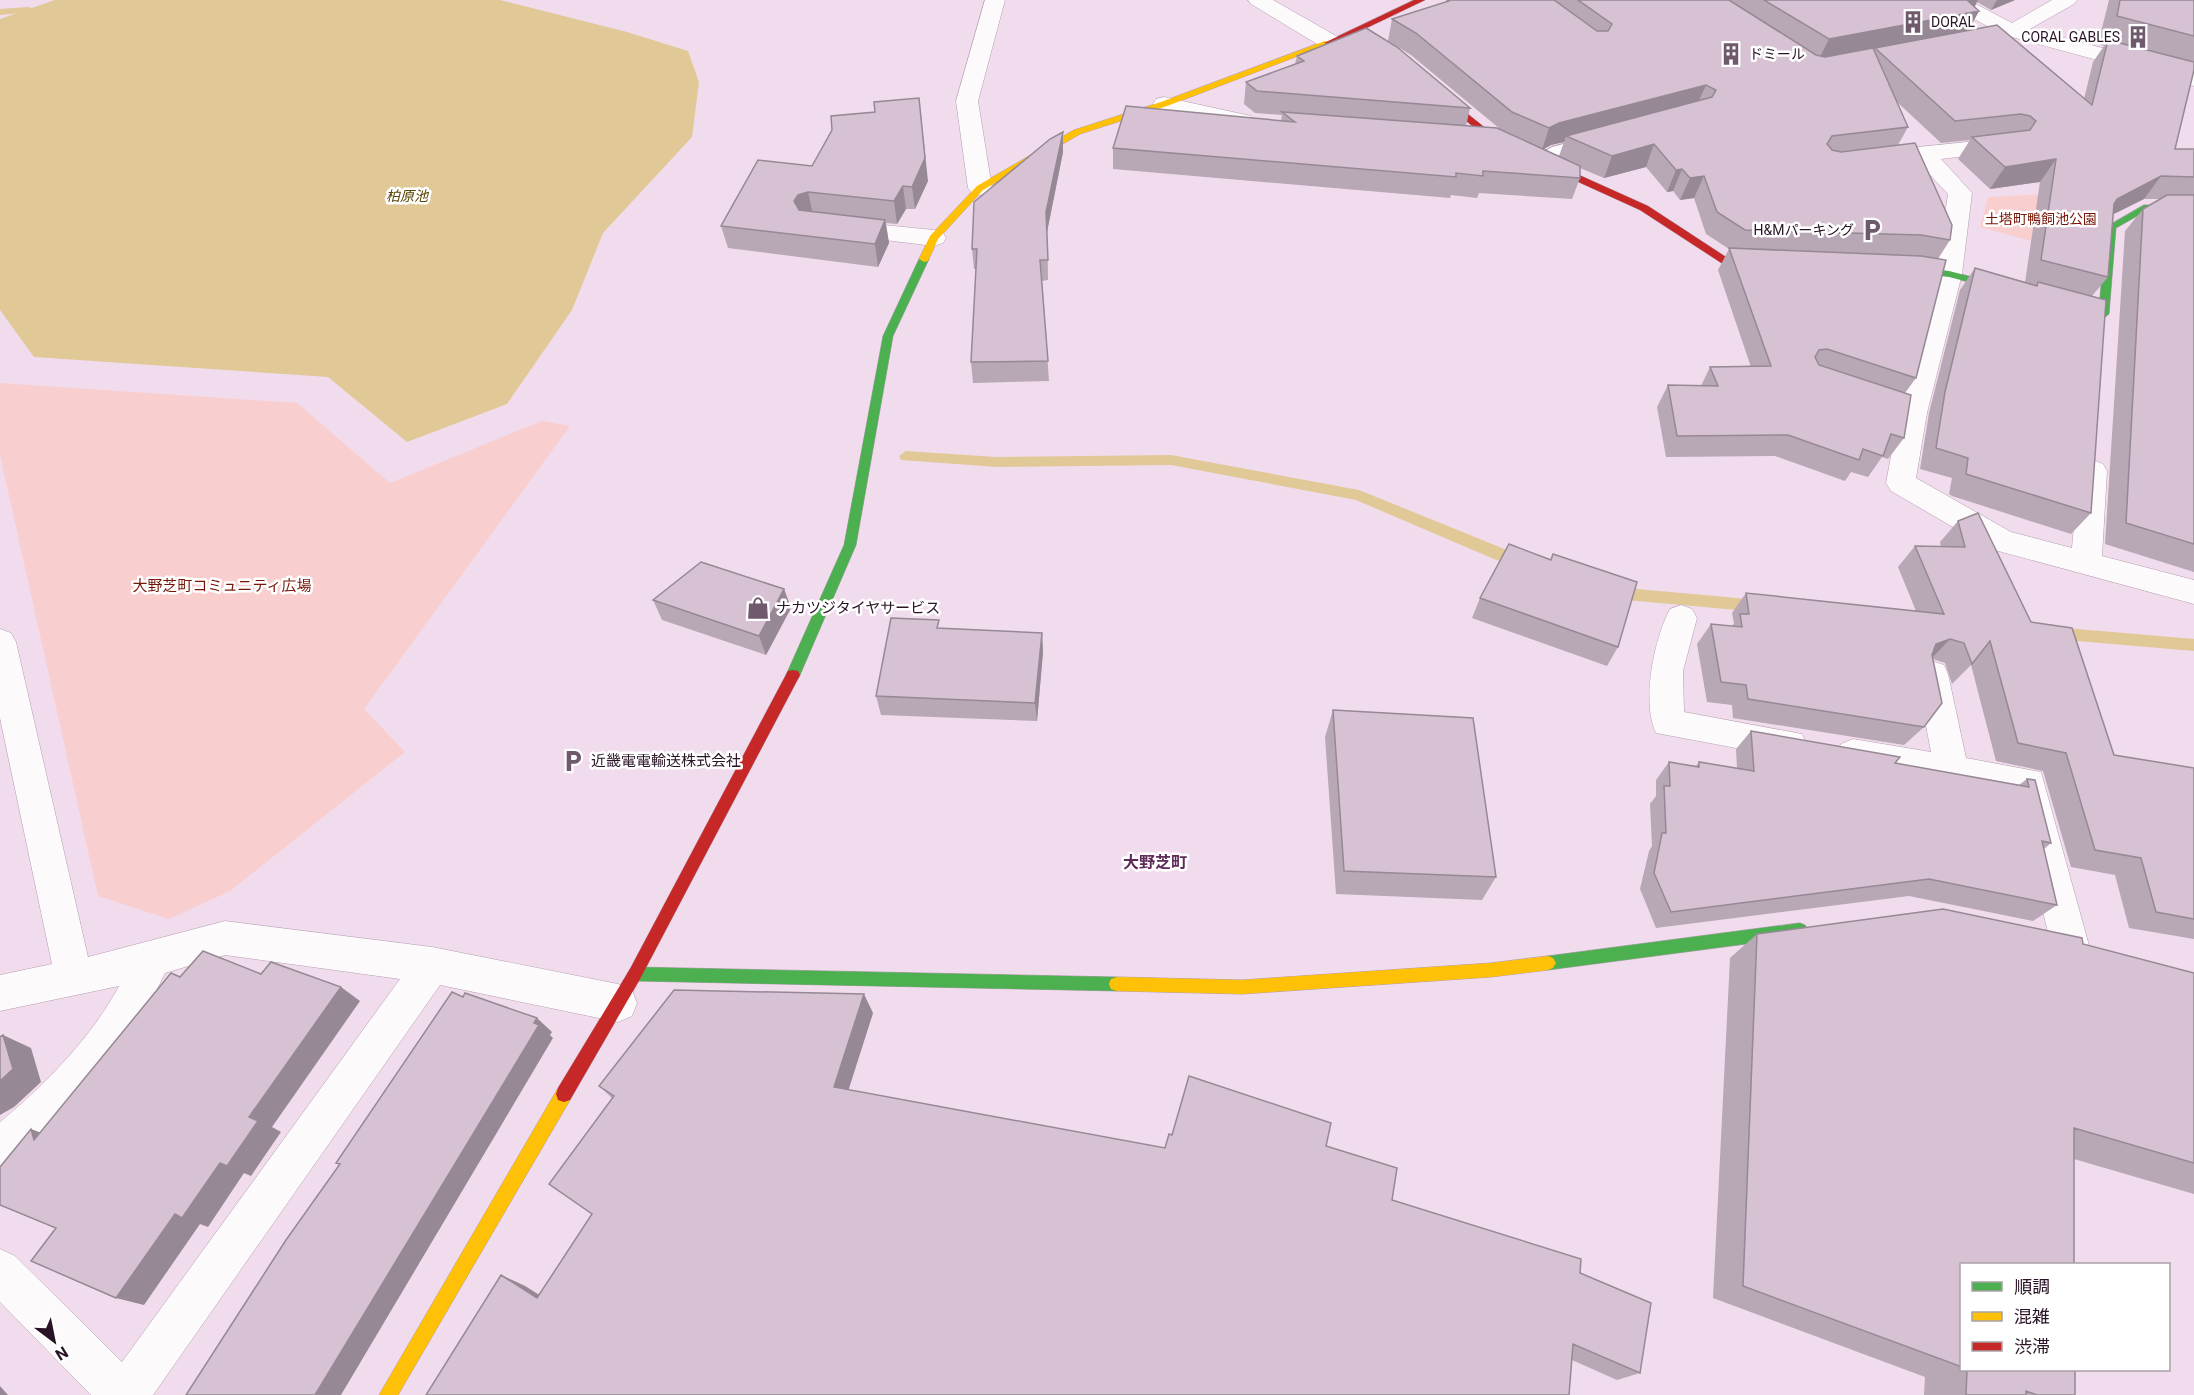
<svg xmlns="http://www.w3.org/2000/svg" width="2194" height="1395" viewBox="0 0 2194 1395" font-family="Roboto,'Noto Sans JP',sans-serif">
  <rect width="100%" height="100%" fill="#f1dced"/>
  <path fill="#f9cecf" d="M 2048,194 L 2083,255 L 1980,227 L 1988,197 Z
    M 0,383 L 297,403 L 390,483 L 542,421 L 570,426 L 364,709 L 405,752 L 230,891 L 169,919 L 98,896 L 0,455 Z"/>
  <path fill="#e1c897" d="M 55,0 L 500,0 L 627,32 L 688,51 L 699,82 L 692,137 L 603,233 L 572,310 L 507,404 L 407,442 L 328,377 L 34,357 L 0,310 L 0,19 Z"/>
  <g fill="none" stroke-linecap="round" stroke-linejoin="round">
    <path fill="#e1c897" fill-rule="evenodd" d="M 28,7 L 32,8 L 32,12 L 0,15 L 0,9 Z
      M 906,451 L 997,457 L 1171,455 L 1359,490 L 1529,559 L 1532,563 L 1524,569 L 1494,559 L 1356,500 L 1171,465 L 997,467 L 901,460 L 899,456 Z
      M 1612,584 L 1626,588 L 1759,600 L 1767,606 L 1759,612 L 1626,600 L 1607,594 L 1604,590 Z
      M 2054,627 L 2194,639 L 2194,651 L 2054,639 L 2046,633 Z"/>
    <g stroke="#b29eaf" stroke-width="2">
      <path id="lane" d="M 1590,137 L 1596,139 L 1598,142 L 1596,145 L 1564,153 L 1538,165 L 1530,160 L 1552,147 Z"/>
    </g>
    <g stroke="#b29eaf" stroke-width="1">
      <path id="street" d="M 985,0 L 1005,0 L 978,101 L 992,188 L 988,193 L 980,195 L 972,193 L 968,188 L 956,101 Z
        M 1248,0 L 1273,0 L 1338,37 L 1341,42 L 1338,47 L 1322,47 L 1251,4 Z
        M 1942,0 L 1968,0 L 2012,23 L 2052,0 L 2077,0 L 2074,4 L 2030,29 L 2194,72 L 2194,86 L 2012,37 L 1962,49 L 1954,48 L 1951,43 L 1954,38 L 1993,29 L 1945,4 Z
        M 1164,97 L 1251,116 L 1254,121 L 1251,126 C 1222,133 1184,116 1156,109 L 1153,104 L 1156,99 Z
        M 2007,138 L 2015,140 L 2019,145 L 2015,150 L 1941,159 L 1972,193 L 1962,274 L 1927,413 L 1916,478 L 2011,532 L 2072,548 L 2079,471 L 2083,464 L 2093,460 L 2103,464 L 2107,471 L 2102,556 L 2194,580 L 2194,604 L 1991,549 L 1891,491 L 1886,483 L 1899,413 L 1936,274 L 1948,194 L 1917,161 L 1900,160 L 1896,155 L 1900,150 L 1908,148 Z
        M 844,221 L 934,230 L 943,233 L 946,238 L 943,243 L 934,246 L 835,234 L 832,229 L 835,224 Z
        M 1681,605 L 1692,609 L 1697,618 L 1683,671 L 1684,712 L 1802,734 L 1807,744 L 1802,754 L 1790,758 L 1656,733 C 1641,702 1654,639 1670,609 Z
        M 0,629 L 11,633 L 16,642 L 88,957 L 225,921 L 432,947 L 618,984 L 632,990 L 637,1003 L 632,1016 L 618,1022 L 440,985 L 153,1395 L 91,1395 L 0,1302 L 0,1249 L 15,1256 L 122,1362 L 400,979 L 225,955 L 165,973 L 135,1034 L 64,1121 L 15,1164 L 0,1170 L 0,1122 C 44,1086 92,1037 119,986 L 0,1011 L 0,975 L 52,964 L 0,718 Z
        M 1932,661 L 1944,665 L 1948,674 L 1966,758 L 2041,772 L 2090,949 L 2084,961 L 2071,967 L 2058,961 L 2052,949 L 2015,796 L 1841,764 L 1836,754 L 1841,744 L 1853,739 L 1931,752 L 1916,674 L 1920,665 Z"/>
    </g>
    <g stroke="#b29eaf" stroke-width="1">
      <path id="fast" d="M 2144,205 L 2194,205 L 2194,211 L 2146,211 L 2116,228 L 2109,314 L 2104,318 L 2071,308 L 2070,306 L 2075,303 L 2099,309 L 2106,227 Z
        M 924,256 L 929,259 L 893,336 L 856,545 L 800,675 L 798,679 L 788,679 L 786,675 L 844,545 L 883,336 L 919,259 Z
        M 1897,265 L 1949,271 L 2015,288 L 2016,290 L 2011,293 L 1949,277 L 1893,270 L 1892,268 Z
        M 1800,923 L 1805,925 L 1808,930 L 1805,935 L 1800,937 L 1548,970 L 1543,968 L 1540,963 L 1543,958 L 1548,956 Z
        M 635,967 L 1117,977 L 1123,979 L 1125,984 L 1123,989 L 1117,991 L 635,981 L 630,979 L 627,974 L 630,969 Z"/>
    </g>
    <g stroke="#b29eaf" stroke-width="1">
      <path id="slow" d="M 1325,41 L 1332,43 L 1167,106 L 1080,134 L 983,190 L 938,239 L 928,261 L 924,262 L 919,259 L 930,236 L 977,186 L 1074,130 L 1161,102 Z
        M 1548,956 L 1553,958 L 1556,963 L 1553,968 L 1548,970 L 1491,977 L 1242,994 L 1117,991 L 1111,989 L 1109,984 L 1111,979 L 1117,977 L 1242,980 L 1491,963 Z
        M 564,1086 L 570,1088 L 572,1094 L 570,1100 L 398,1395 L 379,1395 L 558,1088 Z"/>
    </g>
    <g stroke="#b29eaf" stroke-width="1">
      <path id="jam" d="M 1414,0 L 1425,0 L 1331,45 L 1324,43 Z
        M 1433,86 L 1499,139 L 1648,206 L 1729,259 L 1767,260 L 1772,263 L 1767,266 L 1723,264 L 1640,210 L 1493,143 L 1430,91 L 1430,87 Z
        M 793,670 L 798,671 L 800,675 L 640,979 L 570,1100 L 564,1102 L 558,1100 L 556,1094 L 558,1088 L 630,969 L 788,671 Z"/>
    </g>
    <use href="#lane" fill="#fdfafc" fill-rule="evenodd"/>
    <use href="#street" fill="#fdfafc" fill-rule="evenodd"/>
    <use href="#fast" fill="#4caf50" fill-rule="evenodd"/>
    <use href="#slow" fill="#ffc107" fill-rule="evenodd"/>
    <use href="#jam" fill="#c62828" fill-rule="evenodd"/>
  </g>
  <path fill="#b8a7b5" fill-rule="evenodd" d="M 1446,0 L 2015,0 L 1991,10 L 1977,2 L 1975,7 L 1979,11 L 1968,31 L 2084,99 L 2093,62 L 2104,46 L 2098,44 L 2109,0 L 2194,0 L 2194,70 L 2175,149 L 2194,149 L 2194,572 L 2105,544 L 2125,231 L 2143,209 L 2160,199 L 2144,199 L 2113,214 L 2108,277 L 2092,296 L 2091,513 L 2071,534 L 1952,496 L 1949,494 L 1952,478 L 1920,469 L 1929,413 L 1960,290 L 1975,268 L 2025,282 L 2040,182 L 1990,189 L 1958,159 L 1970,140 L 1941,143 L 1897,102 L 1908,127 L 1898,145 L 1950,240 L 1938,259 L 1916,378 L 1905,393 L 1904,438 L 1888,459 L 1882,457 L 1868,477 L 1851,472 L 1845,481 L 1775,456 L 1666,457 L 1657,407 L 1668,385 L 1701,386 L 1710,367 L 1751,367 L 1718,270 L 1729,249 L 1706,234 L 1694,198 L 1680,200 L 1673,191 L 1667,192 L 1646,167 L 1604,178 L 1580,168 L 1580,178 L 1572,199 L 1479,193 L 1477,198 L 1451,195 L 1450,198 L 1113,169 L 1113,148 L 1281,120 L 1282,115 L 1255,113 L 1244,104 L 1246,82 L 1295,64 L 1297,56 L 1470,108 L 1466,126 L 1500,129 L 1411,55 L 1388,41 L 1392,19 L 1446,2 ZM 1564,142 L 1559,156 L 1544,149 L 1551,145 Z
    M 1063,132 L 1063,152 L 1047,232 L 1048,280 L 1042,281 L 1049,381 L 973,383 L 971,362 L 976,269 L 974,269 L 972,249 Z
    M 758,160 L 928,181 L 915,209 L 906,209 L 897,224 L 886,223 L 889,243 L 878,267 L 728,248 L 721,226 Z
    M 1958,521 L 2031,622 L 2114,755 L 2194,768 L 2194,939 L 2129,928 L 2115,875 L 2071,867 L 2043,771 L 1996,761 L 1971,665 L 1952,684 L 1945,663 L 1933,659 L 1924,727 L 1904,745 L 1733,718 L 1732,705 L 1707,702 L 1697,644 L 1711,624 L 1732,626 L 1734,623 L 1732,613 L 1746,593 L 1916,611 L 1898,567 L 1915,546 L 1941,547 L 1940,542 Z
    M 1553,554 L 1618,647 L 1607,666 L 1472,618 L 1480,598 L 1550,560 Z
    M 784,589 L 791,608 L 766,655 L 662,620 L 653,600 Z
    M 940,628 L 1042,633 L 1043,652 L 1037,721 L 881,715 L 876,696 Z
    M 1333,710 L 1496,877 L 1482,900 L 1336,894 L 1325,737 Z
    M 1751,731 L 1895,763 L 2019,785 L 2027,779 L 2051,843 L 2044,849 L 2057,905 L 2033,921 L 1909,896 L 1656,928 L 1640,889 L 1649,851 L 1652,846 L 1650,804 L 1656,796 L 1656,780 L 1669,762 L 1696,766 L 1699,762 L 1737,768 L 1736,749 Z
    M 1757,934 L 2083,944 L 2194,973 L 2194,1194 L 2074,1159 L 1962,1264 L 1962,1370 L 2075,1370 L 2075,1395 L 1924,1395 L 1925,1377 L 1713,1298 L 1730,958 Z
    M 873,1013 L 848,1090 L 1165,1148 L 1172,1135 L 1326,1146 L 1392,1200 L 1580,1273 L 1640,1373 L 1617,1380 L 1572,1360 L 426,1395 L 501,1275 L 525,1286 L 539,1295 L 592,1214 L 612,1098 L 599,1086 Z"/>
  <path fill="#968894" d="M 1972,0 L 1978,0 L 1971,12 L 1979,11 L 1967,33 L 1875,48 L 1874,50 L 1818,61 L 1829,39 Z
    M 1997,0 L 2015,0 L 1991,10 Z
    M 1706,85 L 1696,107 L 1566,136 L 1564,142 L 1551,145 L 1542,150 L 1549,128 L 1559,123 Z
    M 919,98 L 928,181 L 915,209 L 912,187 Z
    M 1063,132 L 1063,152 L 1047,232 L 1048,280 L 1046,212 Z
    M 1654,144 L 1646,167 L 1604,178 L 1612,156 Z
    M 2056,159 L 2040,182 L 1990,189 L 2005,167 Z
    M 1682,169 L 1673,191 L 1667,192 L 1676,170 Z
    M 1704,176 L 1694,198 L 1680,200 L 1690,178 Z
    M 2161,176 L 2144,199 L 2100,221 L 2117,199 Z
    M 903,186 L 906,209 L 897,224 L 894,201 Z
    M 808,192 L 813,215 L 803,218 L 794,201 L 798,195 Z
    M 885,220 L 889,243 L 878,267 L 875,244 Z
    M 784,589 L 791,608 L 766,655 L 759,636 Z
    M 1042,633 L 1043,652 L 1037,721 L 1035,703 Z
    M 1950,639 L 1931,659 L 1936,644 Z
    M 341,987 L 360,1001 L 272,1127 L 281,1132 L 251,1176 L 227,1166 L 249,1117 Z
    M 864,994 L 873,1013 L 844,1104 L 834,1087 Z
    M 537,1018 L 552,1032 L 550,1035 L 553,1038 L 341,1395 L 315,1395 Z
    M 3,1035 L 31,1048 L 41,1082 L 14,1107 L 0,1115 L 0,1081 Z
    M 31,1129 L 60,1140 L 34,1140 Z
    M 220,1163 L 244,1173 L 208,1227 L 200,1224 L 144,1305 L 116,1298 L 175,1214 Z
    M 501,1275 L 525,1286 L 560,1308 L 537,1298 Z
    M 0,1386 L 8,1395 L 0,1395 Z"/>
  <path fill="#d6c2d3" stroke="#968894" stroke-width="1.5" d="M 1448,0 L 1554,0 L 1597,31 L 1608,31 L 1612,24 L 1578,0 L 1729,0 L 1816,55 L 1825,57 L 1873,48 L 1908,127 L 1832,136 L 1827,144 L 1832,150 L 1841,152 L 1915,143 L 1952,225 L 1950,240 L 1921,235 L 1745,230 L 1717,212 L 1704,176 L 1690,178 L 1682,169 L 1676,170 L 1654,144 L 1612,156 L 1566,136 L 1712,97 L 1716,90 L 1706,85 L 1559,123 L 1549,128 L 1512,112 L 1416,33 L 1392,19 L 1449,1 Z
    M 1764,0 L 1972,0 L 1968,1 L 1979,11 L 1829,39 Z
    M 2120,0 L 2194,0 L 2194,36 L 2117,16 Z
    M 1997,25 L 2092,105 L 2108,40 L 2194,62 L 2194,70 L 2175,149 L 2194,149 L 2194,177 L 2161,176 L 2117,199 L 2114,204 L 2108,277 L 2041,260 L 2056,159 L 2005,167 L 1972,137 L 2030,130 L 2036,121 L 2030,116 L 2021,114 L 1955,121 L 1875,48 Z
    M 1366,28 L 1397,47 L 1470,108 L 1257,91 L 1246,82 L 1304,61 L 1297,56 Z
    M 919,98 L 925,158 L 912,187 L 903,186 L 894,201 L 808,192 L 798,195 L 794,201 L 799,210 L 885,220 L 875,244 L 721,226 L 758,160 L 812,166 L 832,130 L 831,116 L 875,112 L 874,102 Z
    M 1126,106 L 1295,122 L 1282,112 L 1497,128 L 1580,166 L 1580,178 L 1483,171 L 1483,176 L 1456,173 L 1456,177 L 1113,148 Z
    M 1063,132 L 1046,212 L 1048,260 L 1040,260 L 1048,361 L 971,362 L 977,249 L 972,249 L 974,202 L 1050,139 Z
    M 2167,195 L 2194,195 L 2194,544 L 2126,523 L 2143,209 Z
    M 1729,248 L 1921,256 L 1946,260 L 1916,378 L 1827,349 L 1819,350 L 1815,357 L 1819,365 L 1911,395 L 1904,438 L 1891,434 L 1883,456 L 1863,449 L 1859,460 L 1788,435 L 1677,436 L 1668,385 L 1718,386 L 1710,367 L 1771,366 Z
    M 1975,268 L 2037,286 L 2038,282 L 2106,300 L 2091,513 L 1969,475 L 1966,474 L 1968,458 L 1936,448 L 1945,392 Z
    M 1978,513 L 2031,622 L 2072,628 L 2114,755 L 2194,768 L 2194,919 L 2156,912 L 2141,858 L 2095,850 L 2066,753 L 2018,743 L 1990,641 L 1972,664 L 1964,643 L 1950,639 L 1936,644 L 1932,655 L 1942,703 L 1924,727 L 1748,699 L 1746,685 L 1721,682 L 1711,624 L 1742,627 L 1740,614 L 1749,614 L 1746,593 L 1944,614 L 1915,546 L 1965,547 L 1958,521 Z
    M 1509,544 L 1551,560 L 1553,554 L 1637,582 L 1618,647 L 1480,598 Z
    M 701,562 L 784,589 L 759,636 L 653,600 Z
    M 891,618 L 939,620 L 937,628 L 1042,633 L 1035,703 L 876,696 Z
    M 1333,710 L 1473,718 L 1496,877 L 1344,871 Z
    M 1751,731 L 1900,757 L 1895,763 L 2029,787 L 2027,779 L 2035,780 L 2051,843 L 2042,841 L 2057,905 L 1929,879 L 1671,912 L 1654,873 L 1662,833 L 1666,833 L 1664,786 L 1670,786 L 1669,762 L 1699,767 L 1699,762 L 1754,771 Z
    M 1943,909 L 2082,938 L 2083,944 L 2194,973 L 2194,1163 L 2074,1128 L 2074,1264 L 1962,1264 L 1962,1367 L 1743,1286 L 1757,934 Z
    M 203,951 L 261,974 L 271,962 L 341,987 L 249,1117 L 258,1121 L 227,1166 L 220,1163 L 182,1218 L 175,1214 L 116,1298 L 31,1261 L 56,1228 L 0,1205 L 0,1167 L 31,1129 L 34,1140 L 171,973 L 180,977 Z
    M 674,990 L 864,994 L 834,1087 L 1165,1148 L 1169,1134 L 1172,1135 L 1189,1076 L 1331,1123 L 1326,1146 L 1397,1168 L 1392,1200 L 1581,1259 L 1580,1273 L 1651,1303 L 1640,1373 L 1573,1344 L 1569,1395 L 426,1395 L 501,1275 L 537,1298 L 592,1214 L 549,1184 L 614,1096 L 599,1086 Z
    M 452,992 L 463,997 L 465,993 L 537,1018 L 534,1023 L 539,1025 L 315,1395 L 186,1395 L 286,1240 L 340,1164 L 336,1163 Z
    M 3,1035 L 13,1069 L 0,1081 L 0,1037 Z
    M 1967,1370 L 2075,1370 L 2075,1395 L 2037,1395 L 2026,1391 L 2026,1395 L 1966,1395 Z"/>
  <defs>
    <g id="building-bare" transform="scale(1.8)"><path d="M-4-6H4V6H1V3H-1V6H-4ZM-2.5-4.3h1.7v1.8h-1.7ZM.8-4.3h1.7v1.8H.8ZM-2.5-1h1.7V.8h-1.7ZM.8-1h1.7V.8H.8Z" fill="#6f596c" stroke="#fff" stroke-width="2.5" paint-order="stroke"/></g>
    <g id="parking-bare" transform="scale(1.8)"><path d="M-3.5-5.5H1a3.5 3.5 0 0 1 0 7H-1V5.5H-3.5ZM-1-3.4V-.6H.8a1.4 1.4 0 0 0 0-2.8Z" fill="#6f596c" stroke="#fff" stroke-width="2.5" paint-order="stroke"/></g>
    <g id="shop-bare" transform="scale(1.8)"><path d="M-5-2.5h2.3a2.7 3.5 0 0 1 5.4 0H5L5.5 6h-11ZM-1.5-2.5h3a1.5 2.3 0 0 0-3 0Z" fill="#6f596c" stroke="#fff" stroke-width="2.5" paint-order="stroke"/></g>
  </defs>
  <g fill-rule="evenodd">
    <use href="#building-bare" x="1913" y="22"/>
    <use href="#building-bare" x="2138" y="37"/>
    <use href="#building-bare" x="1731" y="54"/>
    <use href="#parking-bare" x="1872" y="230"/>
    <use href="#shop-bare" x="758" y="608"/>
    <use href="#parking-bare" x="573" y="761"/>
  </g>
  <g text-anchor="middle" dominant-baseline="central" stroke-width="5" stroke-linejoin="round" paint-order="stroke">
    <g font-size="14" fill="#291326" stroke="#fff" text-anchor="start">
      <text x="1931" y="22">DORAL</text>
      <text x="2120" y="37" text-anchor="end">CORAL GABLES</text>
      <text x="1749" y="54">ドミール</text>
      <text x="1854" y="230" text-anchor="end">H&amp;Mパーキング</text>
    </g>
    <g font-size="14" font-style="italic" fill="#584606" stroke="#fff">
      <text x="407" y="196">柏原池</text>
    </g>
    <g font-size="14" fill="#741506" stroke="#fff">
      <text x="2041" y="219">土塔町鴨飼池公園</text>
    </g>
    <g font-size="15" fill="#741506" stroke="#fff">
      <text x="222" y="586">大野芝町コミュニティ広場</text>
    </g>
    <g font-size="15" fill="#291326" stroke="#fff" text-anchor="start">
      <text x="776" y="608">ナカツジタイヤサービス</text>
      <text x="591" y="761">近畿電電輸送株式会社</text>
    </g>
    <g font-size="16" font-weight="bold" fill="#5c2b57" stroke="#fff">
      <text x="1155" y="862">大野芝町</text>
    </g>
  </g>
  <rect x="1960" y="1263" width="210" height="108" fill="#ffffff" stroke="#a9a1a8" stroke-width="1.5"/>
  <rect x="1972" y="1282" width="30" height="9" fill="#4caf50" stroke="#a9a1a8" stroke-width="1.5"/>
  <text x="2014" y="1293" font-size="18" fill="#291326">順調</text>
  <rect x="1972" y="1312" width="30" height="9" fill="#ffc107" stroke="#a9a1a8" stroke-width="1.5"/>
  <text x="2014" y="1323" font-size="18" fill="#291326">混雑</text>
  <rect x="1972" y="1342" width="30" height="9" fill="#c62828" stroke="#a9a1a8" stroke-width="1.5"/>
  <text x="2014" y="1353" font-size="18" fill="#291326">渋滞</text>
  <g transform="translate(54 1341) rotate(148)" stroke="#ffffff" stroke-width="4.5" paint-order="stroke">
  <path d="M0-4.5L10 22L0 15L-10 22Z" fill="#291326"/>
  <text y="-9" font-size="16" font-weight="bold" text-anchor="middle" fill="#291326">N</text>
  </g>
</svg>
